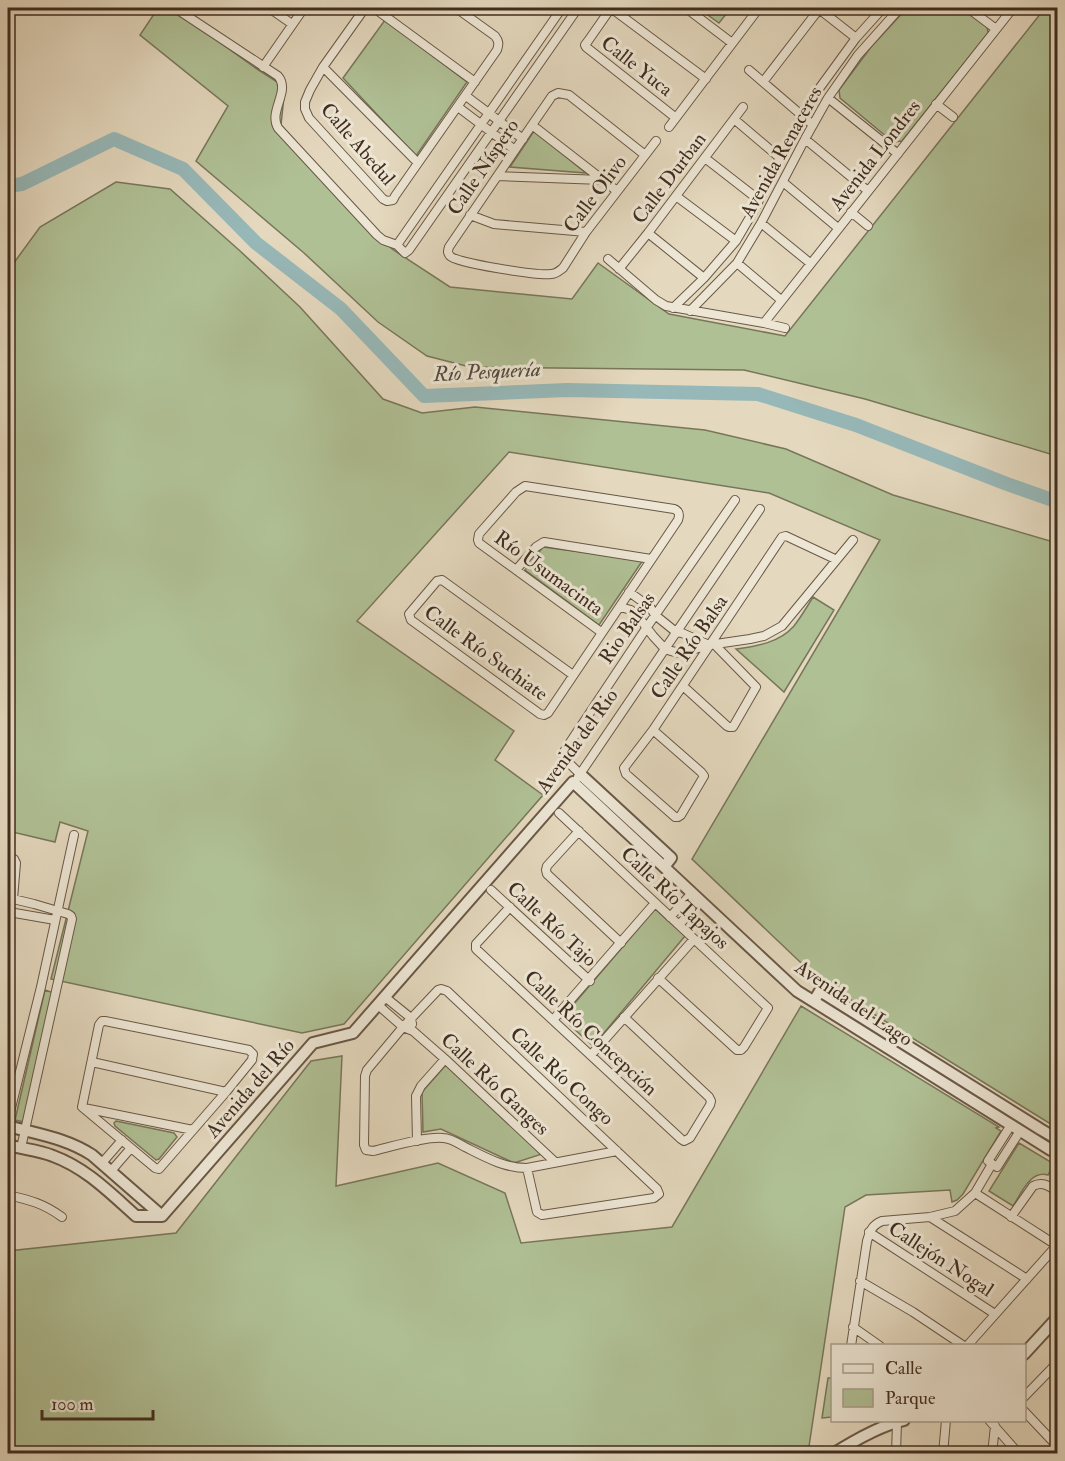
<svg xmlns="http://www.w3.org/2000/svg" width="1065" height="1461" viewBox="0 0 1065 1461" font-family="'IM FELL Double Pica',serif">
  <rect width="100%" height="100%" fill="#e4d8be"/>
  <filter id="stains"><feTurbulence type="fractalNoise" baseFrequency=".00333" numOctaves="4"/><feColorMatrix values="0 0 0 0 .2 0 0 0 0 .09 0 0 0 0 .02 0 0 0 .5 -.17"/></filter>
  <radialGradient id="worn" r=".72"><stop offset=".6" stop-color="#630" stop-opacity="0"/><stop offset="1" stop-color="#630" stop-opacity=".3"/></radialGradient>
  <path fill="#b0c095" stroke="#78765a" stroke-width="1.5" d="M 158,8 L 172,8 L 254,67 L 285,87 L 281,125 L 392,249 L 450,287 L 572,299 L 598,263 L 669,314 L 785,336 L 1045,8 L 1057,8 L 1057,456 L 865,399 L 744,370 L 470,367 L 427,356 L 378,322 L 304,253 L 196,161 L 228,106 L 140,35 Z
    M 698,8 L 731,8 L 719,23 Z
    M 907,8 L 963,8 L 987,26 L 988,33 L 902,141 L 893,142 L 840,98 L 839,90 L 871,47 Z
    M 385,20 L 467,82 L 416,156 L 343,78 Z
    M 534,131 L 586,173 L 510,167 Z
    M 116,182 L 170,189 L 239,250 L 300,307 L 383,399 L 422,413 L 475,407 L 705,430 L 786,449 L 893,495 L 1057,543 L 1057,1128 L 819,980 L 692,859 L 880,540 L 769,493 L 509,452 L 357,621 L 514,731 L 495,760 L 543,795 L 344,1024 L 302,1033 L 51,979 L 88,831 L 60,822 L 55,842 L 8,831 L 8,271 L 40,227 Z
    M 543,547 L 643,560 L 599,625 L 525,570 Z
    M 813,597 L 834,610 L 784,692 L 736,649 C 757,646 779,643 794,626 C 801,617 807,607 813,597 Z
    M 655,909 L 685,936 L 593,1046 L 562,1018 Z
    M 45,990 L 54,993 L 24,1122 L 15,1120 Z
    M 801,1006 L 999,1127 L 996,1128 L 1001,1131 L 963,1194 L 957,1200 L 952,1202 L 950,1190 L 866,1195 L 845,1207 L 808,1453 L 8,1453 L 8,1251 L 176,1233 L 311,1061 L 342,1056 L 336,1186 L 438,1163 L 505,1193 L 521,1243 L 672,1227 Z
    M 446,1065 L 542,1154 L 514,1163 L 441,1129 L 423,1132 L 422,1092 Z
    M 116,1121 L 174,1133 L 177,1137 L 159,1159 L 156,1160 L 115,1126 L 114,1123 Z
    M 1019,1143 L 1054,1164 L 1048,1175 C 1030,1170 1021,1194 1013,1206 L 989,1191 Z
    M 828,1378 L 832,1378 L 832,1417 L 822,1418 Z"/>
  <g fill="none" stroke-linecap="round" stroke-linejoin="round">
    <path stroke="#97b8b8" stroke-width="14" d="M 8,186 L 22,184 L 114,139 L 183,169 L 256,243 L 341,309 L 424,396 L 567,390 L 758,394 L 856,425 L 1007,484 L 1058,502"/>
    <g stroke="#695846" stroke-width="10">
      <path id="minor" d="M 175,8 L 278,76 C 291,91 268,111 278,128 L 377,235 L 383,240 L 397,245
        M 269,8 L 292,24
        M 365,8 L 323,67 L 310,90 L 305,102 L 305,109 L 309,118 L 383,199 L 387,201 L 393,200 L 395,196 L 497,50 C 499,44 499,41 495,36 L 456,8
        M 374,8 L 475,82
        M 611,8 L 588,41 L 585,45 L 586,47 L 676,118
        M 611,8 L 706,79
        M 686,8 L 732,43
        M 968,8 L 996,29
        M 1041,8 L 1043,8
        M 819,9 L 856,38
        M 263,67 L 304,8
        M 323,67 L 418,163
        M 749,70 L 813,125
        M 763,82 L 820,8
        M 466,96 L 523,139
        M 828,98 L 898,154
        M 936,104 L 953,117
        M 458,107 L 515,150
        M 734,119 L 780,158
        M 532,125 L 617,191
        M 669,127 L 759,8
        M 805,139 L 868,191
        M 645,155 L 569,95 L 558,93 L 552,96 L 532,125 L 449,247 C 448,251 447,252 450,256 C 456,263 539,276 551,274 C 556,274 559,271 563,268 L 586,232 L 656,141
        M 705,158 L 759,200
        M 498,176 L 602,180
        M 783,182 L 838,228
        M 676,196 L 736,241
        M 851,212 L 868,226
        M 470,215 L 494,224 L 586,232
        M 761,223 L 810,263
        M 648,233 L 704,278
        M 397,245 L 405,253 L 409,250 L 578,8
        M 397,245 L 562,8
        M 608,259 L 656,300 L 666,306 L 764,323 L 785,328
        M 737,263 L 781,300
        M 619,269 L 648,233 L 743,107
        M 673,308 L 704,278 L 736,241 L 753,212 L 780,158 L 813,97 L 856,38 L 883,8
        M 690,311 L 737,263 L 761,223 L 805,139 L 828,98 L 858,55 L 900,8
        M 764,323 L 1013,8
        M 516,570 L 536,547 L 544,542 L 651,559
        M 629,592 L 650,607 L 655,615 L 676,632 L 682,633 L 709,645
        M 620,607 L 631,610 L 637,615 L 653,636 L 665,649 L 671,651 L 681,653 L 709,645 L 750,639 L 764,636 L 782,626 L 853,540
        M 573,675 L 442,580 L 437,581 L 409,614 L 411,620 L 540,714 L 544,715 L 548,713 L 678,520 C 680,514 679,511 674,509 L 525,486 L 516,492 L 479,534 L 478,540 L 479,543 L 601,632
        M 683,686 L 727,726 L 729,727 L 733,727 L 756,687 L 715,645
        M 653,730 L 701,772 L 704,776 L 681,815 L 678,817 L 675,817 L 626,774 L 624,768 L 653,730 L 782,537 L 786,536 L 835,559
        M 580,774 L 565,759 L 563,754 L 565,750 L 647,627 L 735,500
        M 578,777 L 760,509
        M 559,813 L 768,1008 L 744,1047 L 741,1050 L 737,1050 L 658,978
        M 579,831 L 547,866 L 546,870 L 547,874 L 621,943
        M 8,857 L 14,859 L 16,863 L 13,899 L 34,904 L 68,914 L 71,916 L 72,919 L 21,1148
        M 491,890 L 590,981
        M 510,907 L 476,944 L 476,949 L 681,1139 L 684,1141 L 690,1138 L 710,1105 L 711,1101 L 709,1097 L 624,1017
        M 670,917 L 692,893
        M 8,919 L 9,912 L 55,920
        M 679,925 L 700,901
        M 385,997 L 411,1018 L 412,1024
        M 378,1005 L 403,1027 L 413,1031 L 445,1059 L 555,1162
        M 553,1020 L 655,903
        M 102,1021 L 105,1021 L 249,1050 L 253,1054 L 252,1060 L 226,1092 L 159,1169 L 155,1168 L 82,1107 L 99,1025 Z
        M 591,1055 L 694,939
        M 92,1062 L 226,1092
        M 84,1108 L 193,1130
        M 8,1120 L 41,987 L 74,835
        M 1011,1125 L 988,1161 L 997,1167 L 1020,1131
        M 417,1141 L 416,1096 L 421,1086 L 445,1059
        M 102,1163 L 122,1140
        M 527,1168 L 537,1212 L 542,1215 L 654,1198 L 659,1194 L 657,1189 L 447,991 L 441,989 L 438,990 L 403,1027 L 367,1070 L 365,1076 L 364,1145 L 366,1150 L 373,1151 C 390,1147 426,1136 443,1138 C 450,1138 458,1143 465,1147 C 485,1157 504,1168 527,1168 L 617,1151
        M 111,1171 L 131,1148
        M 975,1193 L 1056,1245
        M 8,1195 C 29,1200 43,1203 62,1217
        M 930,1217 L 1027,1279
        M 1011,1217 L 1033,1186 C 1043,1181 1049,1186 1058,1192
        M 869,1232 L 995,1314
        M 860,1281 L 913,1312 L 964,1346
        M 853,1327 L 880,1346
        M 851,1346 L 867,1241 C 870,1231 872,1225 882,1221 L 930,1217 L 955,1211 L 975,1193 L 992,1164
        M 967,1346 L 1058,1244
        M 1051,1369 L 1058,1376
        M 1024,1397 L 1058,1362
        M 1024,1411 L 1058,1447
        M 989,1420 L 1019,1454
        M 896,1454 L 897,1422
        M 943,1454 L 946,1420
        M 992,1454 L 995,1426"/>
    </g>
    <g stroke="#695846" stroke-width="14">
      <path id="tertiary" d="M 580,774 L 671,858 L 664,867
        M 814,1001 L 820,991 L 1040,1129 L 1052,1136 L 1058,1137
        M 8,1126 C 37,1134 66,1138 92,1155 L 162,1216
        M 8,1145 C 22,1149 39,1150 53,1156 C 86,1168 110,1193 136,1216 L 162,1216
        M 162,1216 L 313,1043 L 353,1033 L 573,782 L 797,991 L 1051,1150 L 1058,1150
        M 1024,1354 L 1058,1317
        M 833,1454 C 855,1440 879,1426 904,1420"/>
    </g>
    <use href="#minor" stroke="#ede6d5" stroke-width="8"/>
    <use href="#tertiary" stroke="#ede6d5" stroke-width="10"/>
  </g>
  <g text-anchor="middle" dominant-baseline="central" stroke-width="6" stroke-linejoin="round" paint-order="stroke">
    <g font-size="20" fill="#402d1e" stroke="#ede6d5">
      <text transform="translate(637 66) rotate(38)">Calle Yuca</text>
      <text transform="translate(358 144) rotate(49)">Calle Abedul</text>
      <text transform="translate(781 152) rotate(-61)">Avenida Renaceres</text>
      <text transform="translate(875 155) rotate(-52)">Avenida Londres</text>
      <text transform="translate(483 167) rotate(-56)">Calle Níspero</text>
      <text transform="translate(669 178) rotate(-53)">Calle Durban</text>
      <text transform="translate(595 194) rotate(-53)">Calle Olivo</text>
      <text transform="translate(549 573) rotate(36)">Río Usumacinta</text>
      <text transform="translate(627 628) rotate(-55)">Rio Balsas</text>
      <text transform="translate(689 647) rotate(-56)">Calle Río Balsa</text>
      <text transform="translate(486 653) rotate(36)">Calle Río Suchiate</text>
      <text transform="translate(577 741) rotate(-54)">Avenida del Rio</text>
      <text transform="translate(675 898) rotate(43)">Calle Río Tapajos</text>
      <text transform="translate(552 924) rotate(43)">Calle Río Tajo</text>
      <text transform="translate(854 1003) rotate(34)">Avenida del Lago</text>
      <text transform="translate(591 1033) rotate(43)">Calle Río Concepción</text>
      <text transform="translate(562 1076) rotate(43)">Calle Río Congo</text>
      <text transform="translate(495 1084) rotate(43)">Calle Río Ganges</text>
      <text transform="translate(250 1088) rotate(-49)">Avenida del Río</text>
      <text transform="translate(941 1259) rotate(33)">Callejón Nogal</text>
    </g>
    <g font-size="21" font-style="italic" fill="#51493d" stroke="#ede6d5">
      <text transform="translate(487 372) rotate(-3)">Río Pesquería</text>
    </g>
  </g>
  <rect width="1065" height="1461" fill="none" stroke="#e4d8be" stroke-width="30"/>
  <rect x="9" y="9" width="1047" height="1443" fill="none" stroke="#402d1e" stroke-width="3"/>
  <rect x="15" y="15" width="1035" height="1431" fill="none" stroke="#402d1e" stroke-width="1.5"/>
  <rect x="831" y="1344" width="195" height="78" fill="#ede6d5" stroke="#a89c8c" stroke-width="1.5"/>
  <rect x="843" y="1364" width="30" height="9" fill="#ede6d5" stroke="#a89c8c" stroke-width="1.5"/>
  <text x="885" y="1374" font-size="18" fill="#402d1e">Calle</text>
  <rect x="843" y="1389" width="30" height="18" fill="#b0c095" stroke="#a89c8c" stroke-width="1.5"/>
  <text x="885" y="1404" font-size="18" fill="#402d1e">Parque</text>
  <path d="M42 1410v9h111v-9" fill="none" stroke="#402d1e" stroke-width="3"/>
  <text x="51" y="1410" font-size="18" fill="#402d1e" stroke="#ede6d5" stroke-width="4.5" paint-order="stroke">100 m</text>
  <rect width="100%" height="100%" filter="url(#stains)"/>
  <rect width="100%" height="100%" fill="url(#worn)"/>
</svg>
